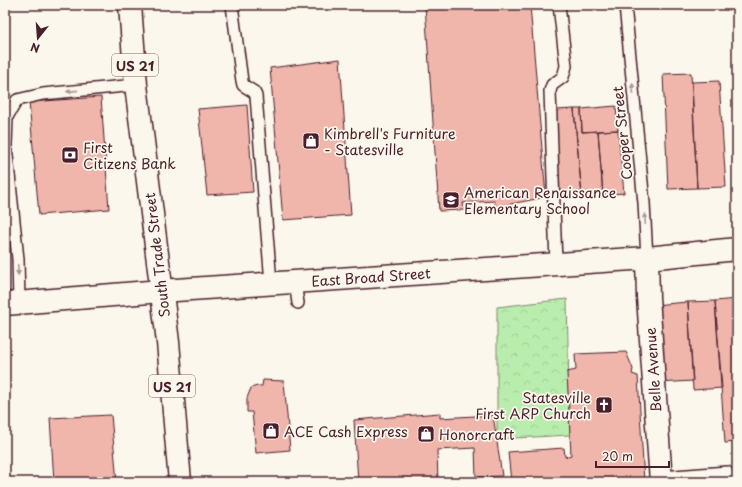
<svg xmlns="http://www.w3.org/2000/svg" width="742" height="487" viewBox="0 0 742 487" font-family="'Playpen Sans',sans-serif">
  <defs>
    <pattern id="park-crowns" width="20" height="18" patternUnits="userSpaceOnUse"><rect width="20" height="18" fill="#b9edae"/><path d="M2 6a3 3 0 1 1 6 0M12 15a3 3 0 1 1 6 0" fill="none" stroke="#a1cb96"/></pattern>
  </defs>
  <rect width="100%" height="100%" fill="#fbf7ec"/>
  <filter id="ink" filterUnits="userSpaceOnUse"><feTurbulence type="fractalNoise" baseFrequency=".025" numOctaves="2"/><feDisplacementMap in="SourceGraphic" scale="8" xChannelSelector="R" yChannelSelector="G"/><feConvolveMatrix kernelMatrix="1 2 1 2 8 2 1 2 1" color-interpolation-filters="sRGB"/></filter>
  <g filter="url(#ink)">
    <path fill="url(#park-crowns)" stroke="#82866c" d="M 567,299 L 570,435 L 497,439 L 497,307 Z"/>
    <path fill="#f0b6ac" stroke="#4a1f2b" d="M 425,5 L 530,5 L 546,197 L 496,207 L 494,201 L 463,203 L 464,210 L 439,211 Z
      M 340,59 L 351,215 L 283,220 L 270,68 Z
      M 691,73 L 697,188 L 668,189 L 663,74 Z
      M 719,81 L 726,187 L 697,188 L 692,82 Z
      M 101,97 L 109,209 L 39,215 L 29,102 Z
      M 247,105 L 253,192 L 207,195 L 198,109 Z
      M 616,106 L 618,130 L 582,132 L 581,109 Z
      M 574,109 L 582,196 L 560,198 L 555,110 Z
      M 574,109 L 581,109 L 582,132 L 598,131 L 603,195 L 582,196 Z
      M 618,130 L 624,193 L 603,195 L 598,131 Z
      M 737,299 L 737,442 L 725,443 L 715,301 Z
      M 715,301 L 722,388 L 693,390 L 688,302 Z
      M 688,302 L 693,381 L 658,383 L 653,305 Z
      M 626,352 L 633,369 L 632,374 L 638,376 L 644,482 L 511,482 L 508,452 L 564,448 L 565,457 L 571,455 L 567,372 L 576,370 L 575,354 Z
      M 263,380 L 284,381 L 290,450 L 256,453 L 252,412 L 247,412 L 247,398 L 251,388 L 257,386 L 262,386 Z
      M 440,413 L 440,418 L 493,415 L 502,476 L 476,477 L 475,448 L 437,450 L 438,482 L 358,482 L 354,420 Z
      M 111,415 L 117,482 L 54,482 L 50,418 Z"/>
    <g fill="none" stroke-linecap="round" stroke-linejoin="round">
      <g stroke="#4a1f2b" stroke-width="14">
        <path id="service" d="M 232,5 L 242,81 L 243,85 L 254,92 L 256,96 L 271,283
          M 625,5 L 644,203 L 647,258
          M 556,264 L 550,91 L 552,85 L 563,77 L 566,66 L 559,5
          M 295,282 L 298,303
          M 19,303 L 18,259 L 6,146 L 7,117 L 17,100 L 43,94 L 136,85
          M 661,477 L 727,472 L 728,482"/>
      </g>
      <g stroke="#4a1f2b" stroke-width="25">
        <path id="minor" d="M 647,258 L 648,297 L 661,482"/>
      </g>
      <g stroke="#4a1f2b" stroke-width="25">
        <path id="tertiary" d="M 161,291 L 647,258 L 737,249"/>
      </g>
      <g stroke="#4a1f2b" stroke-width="25">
        <path id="secondary" d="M 5,304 L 161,291"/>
      </g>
      <g stroke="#4a1f2b" stroke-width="25">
        <path id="primary" d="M 130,5 L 136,85 L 168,342 L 180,482"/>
      </g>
      <use href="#service" stroke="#fbf7ec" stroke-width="11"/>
      <use href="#minor" stroke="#fbf7ec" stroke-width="22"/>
      <use href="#tertiary" stroke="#fbf7ec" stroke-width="22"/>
      <use href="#secondary" stroke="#fbf7ec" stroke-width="22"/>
      <use href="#primary" stroke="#fbf7ec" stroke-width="22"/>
    </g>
    <defs><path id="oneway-solid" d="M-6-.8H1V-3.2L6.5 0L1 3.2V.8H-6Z"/></defs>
    <g fill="#ab9695">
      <use href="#oneway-solid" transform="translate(633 89) rotate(-96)"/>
      <use href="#oneway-solid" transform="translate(72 91) rotate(174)"/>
      <use href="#oneway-solid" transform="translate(645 219) rotate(-93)"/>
      <use href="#oneway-solid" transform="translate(18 270) rotate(88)"/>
    </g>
  </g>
  <defs>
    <g id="shop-square" transform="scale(0.9)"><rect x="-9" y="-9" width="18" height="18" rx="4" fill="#4a1f2b" stroke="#fbf7ec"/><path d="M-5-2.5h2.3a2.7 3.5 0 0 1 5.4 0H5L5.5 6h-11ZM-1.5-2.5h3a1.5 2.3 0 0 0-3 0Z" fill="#fff"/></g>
    <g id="bank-square" transform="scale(0.9)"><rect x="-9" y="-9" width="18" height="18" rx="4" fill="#4a1f2b" stroke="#fbf7ec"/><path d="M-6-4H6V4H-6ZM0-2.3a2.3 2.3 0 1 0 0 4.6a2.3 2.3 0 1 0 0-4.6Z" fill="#fff"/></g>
    <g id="school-square" transform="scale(0.9)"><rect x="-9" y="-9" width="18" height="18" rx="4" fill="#4a1f2b" stroke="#fbf7ec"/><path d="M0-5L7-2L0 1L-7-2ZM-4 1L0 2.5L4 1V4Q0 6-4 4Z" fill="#fff"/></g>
    <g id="church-square" transform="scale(0.9)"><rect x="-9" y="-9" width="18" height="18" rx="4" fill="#4a1f2b" stroke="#fbf7ec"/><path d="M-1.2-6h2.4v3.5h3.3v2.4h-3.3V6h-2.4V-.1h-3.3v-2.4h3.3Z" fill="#fff"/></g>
  </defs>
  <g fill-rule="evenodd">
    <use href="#shop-square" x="311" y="141"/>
    <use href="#bank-square" x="70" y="155"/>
    <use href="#school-square" x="451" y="200"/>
    <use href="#church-square" x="604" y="405"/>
    <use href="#shop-square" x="271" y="431"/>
    <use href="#shop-square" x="426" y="434"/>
  </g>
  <g text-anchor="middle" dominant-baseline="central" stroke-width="3.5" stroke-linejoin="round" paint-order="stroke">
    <g fill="#fbf7ec" stroke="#7f6065" stroke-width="1">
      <rect x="112" y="54" width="46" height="22" rx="3"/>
      <rect x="149" y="375" width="46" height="22" rx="3"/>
    </g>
    <g font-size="13" font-weight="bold" fill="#4a1f2b">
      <text x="135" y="65">US 21</text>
      <text x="172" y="386">US 21</text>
    </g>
    <g font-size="14" fill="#4a1f2b" stroke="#fbf7ec" text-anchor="start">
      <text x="324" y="133">Kimbrell's Furniture<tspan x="324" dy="16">- Statesville</tspan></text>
      <text x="83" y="147">First<tspan x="83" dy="16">Citizens Bank</tspan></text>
      <text x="464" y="192">American Renaissance<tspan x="464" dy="16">Elementary School</tspan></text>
      <text x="591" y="397" text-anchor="end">Statesville<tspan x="591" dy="16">First ARP Church</tspan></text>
      <text x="284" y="431">ACE Cash Express</text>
      <text x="439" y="434">Honorcraft</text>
    </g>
    <g font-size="14" fill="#4a1f2b" stroke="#fbf7ec">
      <text transform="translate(622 133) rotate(-96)">Cooper Street</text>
      <text transform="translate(157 255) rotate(-97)">South Trade Street</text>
      <text transform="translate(371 277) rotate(-4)">East Broad Street</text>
      <text transform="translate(653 370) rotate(-94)">Belle Avenue</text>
    </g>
  </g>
  <rect width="742" height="487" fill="none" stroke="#fbf7ec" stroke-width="20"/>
  <rect x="10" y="10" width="722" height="467" fill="none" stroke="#4a1f2b" stroke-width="1.5" filter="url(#ink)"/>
  <g transform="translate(38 38) rotate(197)" stroke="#fbf7ec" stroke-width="3" paint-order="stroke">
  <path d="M0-3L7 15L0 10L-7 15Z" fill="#4a1f2b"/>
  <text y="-6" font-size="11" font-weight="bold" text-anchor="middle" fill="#4a1f2b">N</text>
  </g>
  <path d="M596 461v6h73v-6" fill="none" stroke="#4a1f2b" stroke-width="2"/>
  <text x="602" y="461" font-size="12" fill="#4a1f2b" stroke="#fbf7ec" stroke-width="3" paint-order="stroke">20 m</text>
</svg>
